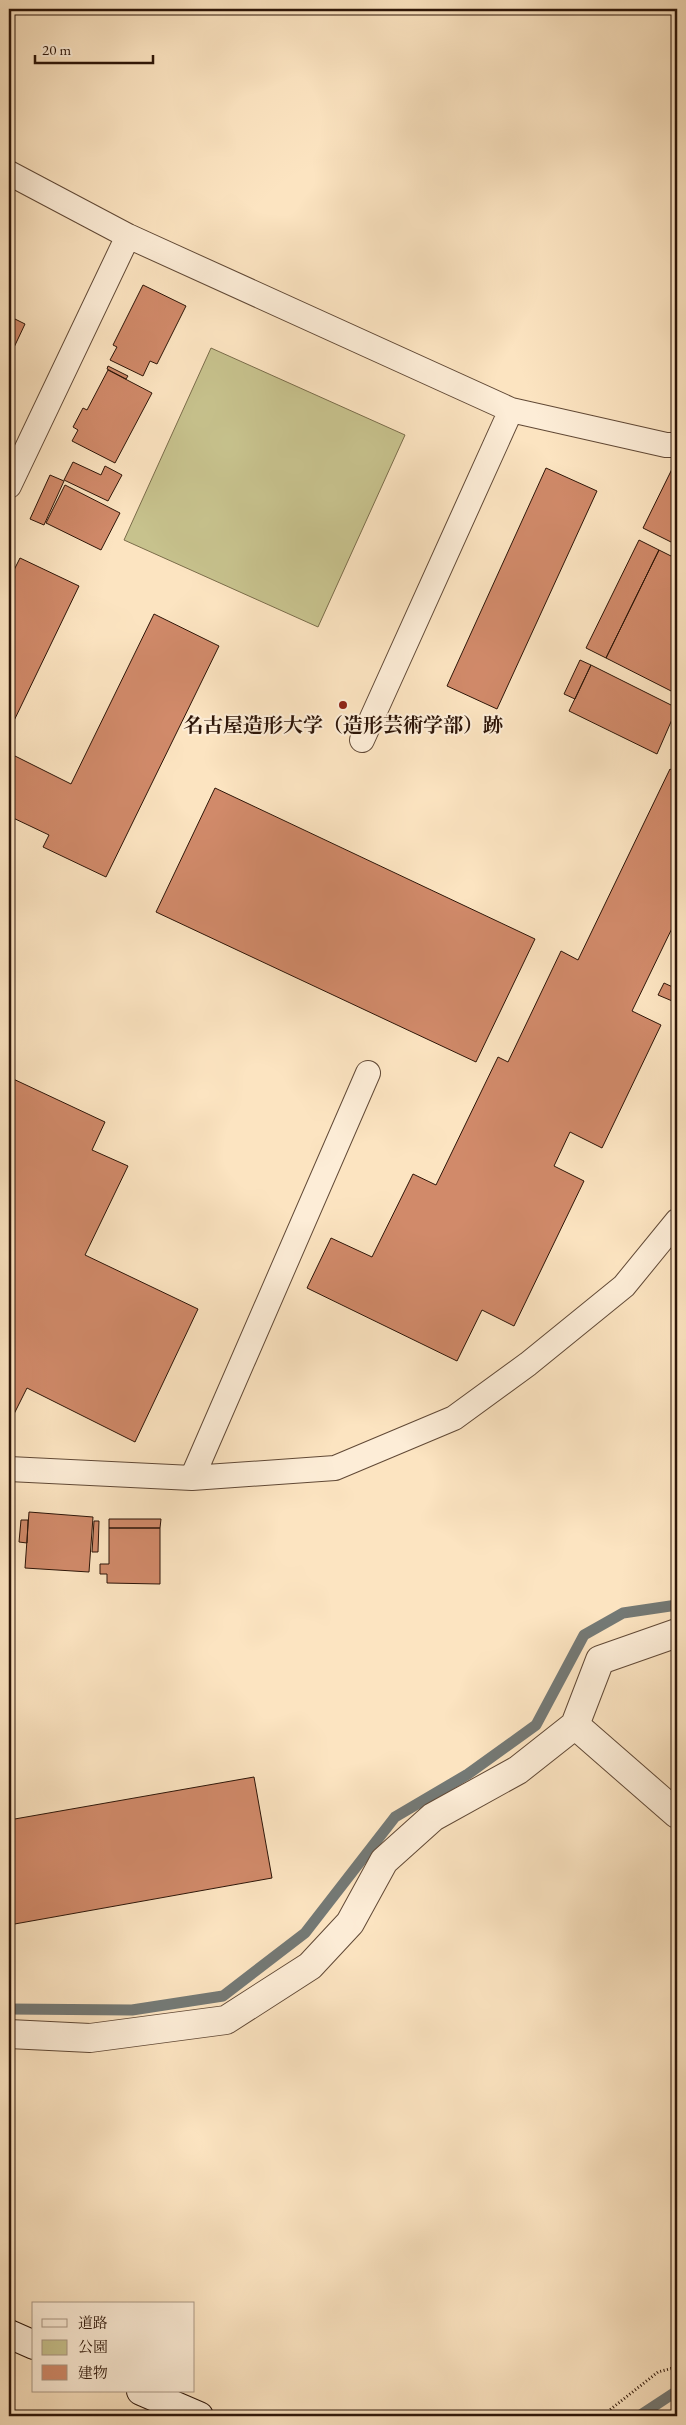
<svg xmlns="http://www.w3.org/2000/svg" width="686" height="2425" viewBox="0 0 686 2425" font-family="'EB Garamond','Noto Serif JP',serif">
  <rect width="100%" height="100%" fill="#fce4c1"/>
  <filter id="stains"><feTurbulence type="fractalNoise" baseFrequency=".004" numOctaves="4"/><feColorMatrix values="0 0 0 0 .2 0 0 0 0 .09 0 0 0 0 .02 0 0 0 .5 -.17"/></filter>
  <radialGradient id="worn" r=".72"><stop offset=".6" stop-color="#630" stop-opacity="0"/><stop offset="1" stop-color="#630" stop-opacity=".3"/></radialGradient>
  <path fill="#c7c28d" stroke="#7a6c4a" d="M 211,348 L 405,435 L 318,627 L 124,540 Z"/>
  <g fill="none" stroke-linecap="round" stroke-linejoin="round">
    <path stroke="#747975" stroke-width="11" d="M 9,2009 L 132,2010 L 223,1996 L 305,1933 L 395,1817 L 468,1774 L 536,1725 L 584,1635 L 623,1613 L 677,1605
      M 639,2416 L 677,2391"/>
  </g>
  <path fill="#d18a6a" stroke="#2d1508" d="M 143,285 L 186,306 L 157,364 L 150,361 L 143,376 L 110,360 L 117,347 L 113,345 Z
    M 9,316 L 25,324 L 9,358 Z
    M 108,366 L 128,376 L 126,379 L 107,369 Z
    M 108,370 L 152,393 L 115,463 L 72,441 L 78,430 L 73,427 L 83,408 L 87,410 Z
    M 73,462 L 101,475 L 105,466 L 122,475 L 108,501 L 64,480 Z
    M 673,467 L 677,470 L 677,545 L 643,528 Z
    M 546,468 L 597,491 L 497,709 L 447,686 Z
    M 50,475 L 64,481 L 44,525 L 30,519 Z
    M 65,485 L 120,513 L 101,550 L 46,523 Z
    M 639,540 L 659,550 L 606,658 L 586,648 Z
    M 659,550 L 677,559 L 677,694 L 606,658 Z
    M 20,558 L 79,586 L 9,731 L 9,580 Z
    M 154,614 L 219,646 L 106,877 L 43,847 L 49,835 L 9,816 L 9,753 L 71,784 Z
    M 580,660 L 591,665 L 575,699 L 564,694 Z
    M 591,665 L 677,708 L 657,754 L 569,711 Z
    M 670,769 L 677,773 L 677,918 L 632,1011 L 661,1025 L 602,1148 L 570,1132 L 554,1166 L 584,1181 L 514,1326 L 482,1310 L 457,1361 L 307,1288 L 331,1238 L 372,1257 L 413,1174 L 436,1185 L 498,1057 L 508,1062 L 561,951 L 578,960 Z
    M 215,788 L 535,939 L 476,1062 L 156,912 Z
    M 664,983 L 677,989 L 677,1003 L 658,995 Z
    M 9,1077 L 105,1122 L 92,1150 L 128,1166 L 85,1255 L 198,1309 L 135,1442 L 27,1388 L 9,1424 Z
    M 29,1512 L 93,1517 L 89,1572 L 25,1568 Z
    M 109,1519 L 161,1519 L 160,1528 L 109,1528 Z
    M 21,1520 L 28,1520 L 27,1543 L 19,1542 Z
    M 94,1521 L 99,1521 L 98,1552 L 92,1552 Z
    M 109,1528 L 160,1528 L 160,1584 L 107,1583 L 107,1574 L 100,1574 L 100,1564 L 109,1564 Z
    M 254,1777 L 272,1878 L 9,1925 L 9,1820 Z"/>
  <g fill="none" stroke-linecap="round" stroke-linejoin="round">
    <g stroke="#614936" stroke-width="26">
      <path id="lane" d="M 9,173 L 128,236 L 511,410 L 666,445 L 677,445
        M 9,486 L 128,236
        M 362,740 L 511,410
        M 9,1469 L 192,1478 L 335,1468 L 454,1418 L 528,1364 L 624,1286 L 677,1221
        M 192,1478 L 368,1073"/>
    </g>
    <g stroke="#614936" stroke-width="30">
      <path id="street" d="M 575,1725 L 677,1814
        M 9,2034 L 90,2038 L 226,2020 L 310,1966 L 350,1923 L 384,1861 L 433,1817 L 518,1770 L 575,1725 L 600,1660 L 677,1633"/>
    </g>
    <g stroke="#2d1508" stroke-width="30">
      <path id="secondary" d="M 9,2334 L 34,2345
        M 141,2391 L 199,2416"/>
    </g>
    <path stroke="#2d1508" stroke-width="3" stroke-dasharray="1 2.5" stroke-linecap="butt" d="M 602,2416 L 658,2372 L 677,2367"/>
    <use href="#lane" stroke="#fdedd7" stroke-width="24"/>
    <use href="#street" stroke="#fdedd7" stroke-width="28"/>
    <use href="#secondary" stroke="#fdedd7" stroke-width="28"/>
  </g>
  <circle fill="#8f2418" stroke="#fdedd7" stroke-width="2" cx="343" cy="705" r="5"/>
  <g text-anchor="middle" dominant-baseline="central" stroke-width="4" stroke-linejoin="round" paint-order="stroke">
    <g font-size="20" font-weight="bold" fill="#2d1508" stroke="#fdedd7">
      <text x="343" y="725">名古屋造形大学（造形芸術学部）跡</text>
    </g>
  </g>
  <rect width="686" height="2425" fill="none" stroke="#fce4c1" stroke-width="30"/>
  <rect x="10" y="10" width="666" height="2405" fill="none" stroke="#2d1508" stroke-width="2.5"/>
  <rect x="15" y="15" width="656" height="2395" fill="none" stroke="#2d1508"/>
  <rect x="32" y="2302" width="162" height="90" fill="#fdedd7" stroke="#aa9784"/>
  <rect x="42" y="2319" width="25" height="8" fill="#fdedd7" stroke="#aa9784"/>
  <text x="78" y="2328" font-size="15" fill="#2d1508">道路</text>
  <rect x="42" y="2340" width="25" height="15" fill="#c7c28d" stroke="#aa9784"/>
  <text x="78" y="2352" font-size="15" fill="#2d1508">公園</text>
  <rect x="42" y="2365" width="25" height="15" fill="#d18a6a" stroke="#aa9784"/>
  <text x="78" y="2378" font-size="15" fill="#2d1508">建物</text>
  <path d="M35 55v8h118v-8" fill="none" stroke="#2d1508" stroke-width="2.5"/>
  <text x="42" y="55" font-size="15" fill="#2d1508" stroke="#fdedd7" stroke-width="4" paint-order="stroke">20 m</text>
  <rect width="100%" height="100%" filter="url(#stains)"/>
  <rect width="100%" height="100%" fill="url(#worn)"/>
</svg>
